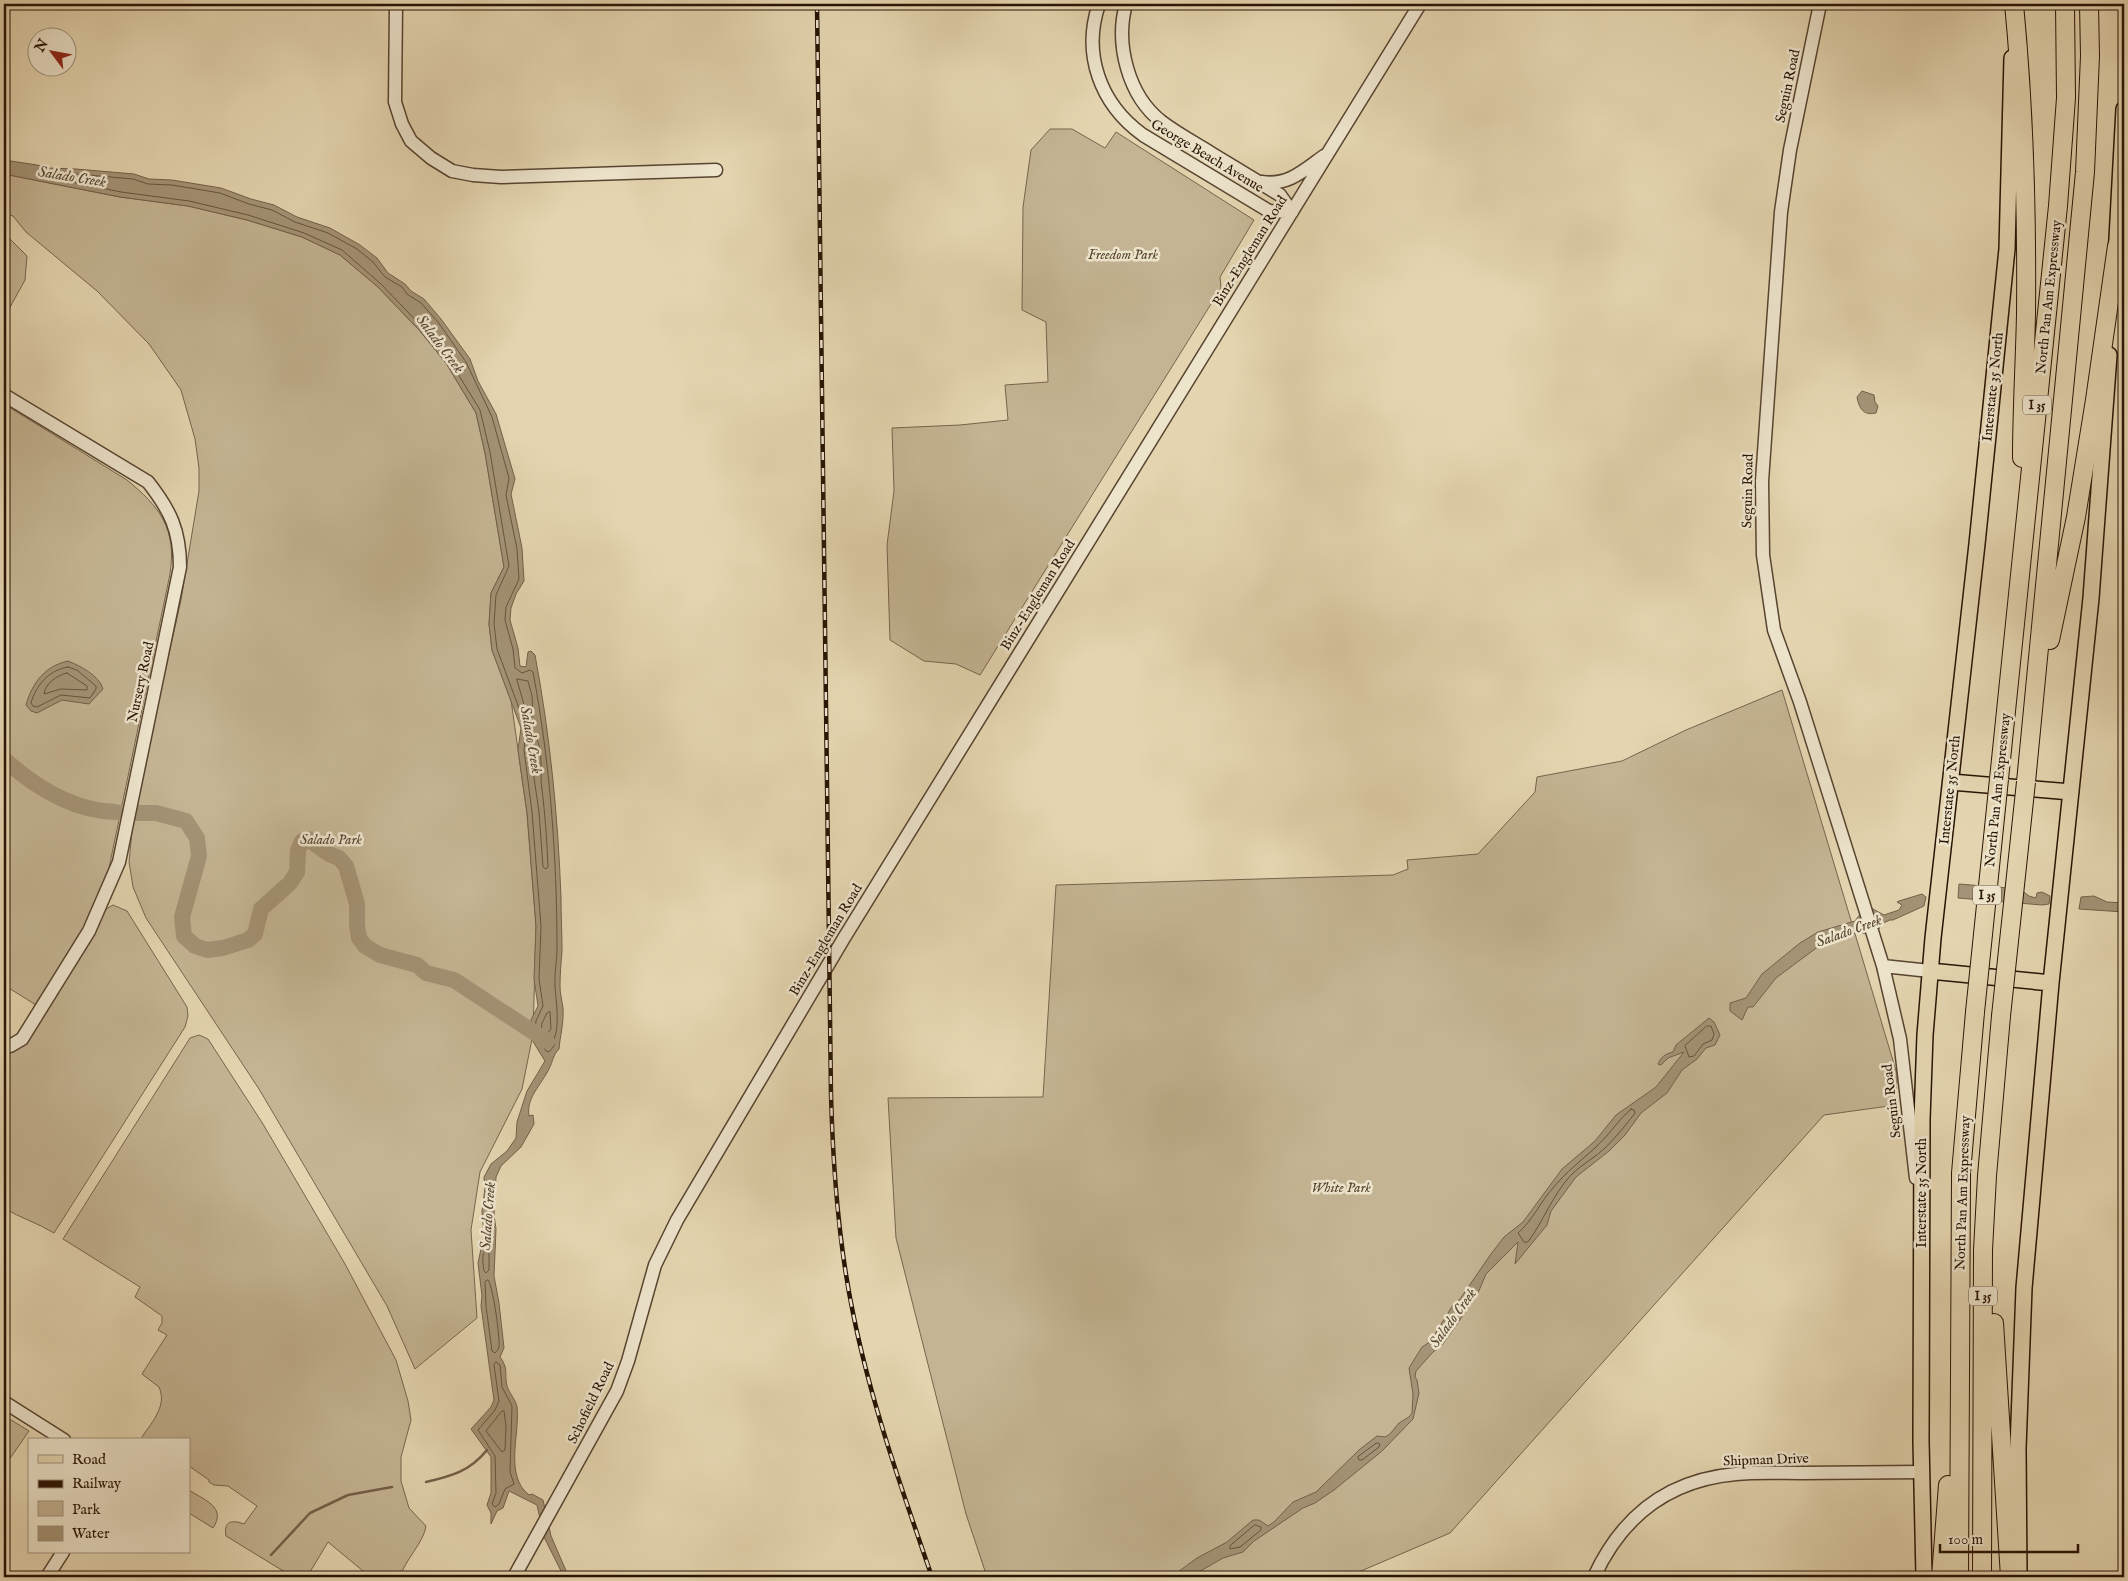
<svg xmlns="http://www.w3.org/2000/svg" width="2128" height="1581" viewBox="0 0 2128 1581" font-family="'IM FELL English',serif">
  <rect width="100%" height="100%" fill="#e4d5b0"/>
  <filter id="stains"><feTurbulence type="fractalNoise" baseFrequency=".004" numOctaves="4"/><feColorMatrix values="0 0 0 0 .2 0 0 0 0 .09 0 0 0 0 .02 0 0 0 .5 -.17"/></filter>
  <radialGradient id="worn" r=".72"><stop offset=".6" stop-color="#630" stop-opacity="0"/><stop offset="1" stop-color="#630" stop-opacity=".3"/></radialGradient>
  <path fill="#c4b493" stroke="#76644c" d="M 1050,129 L 1072,129 L 1105,148 L 1116,132 L 1254,220 L 1220,277 L 1221,288 L 980,675 L 956,664 L 924,661 L 890,640 L 887,545 L 894,491 L 892,428 L 960,425 L 1008,420 L 1005,385 L 1048,382 L 1046,322 L 1022,310 L 1023,207 L 1031,150 Z
    M 4,174 L 120,197 L 188,206 L 247,220 L 302,237 L 340,255 L 378,287 L 420,331 L 446,363 L 476,413 L 485,453 L 504,567 L 491,593 L 489,624 L 492,650 L 511,700 L 527,813 L 536,926 L 533,1034 L 522,1089 L 480,1172 L 471,1230 L 477,1318 L 415,1369 L 387,1306 L 259,1089 L 146,918 L 133,887 L 129,862 L 134,810 L 181,600 L 199,491 L 199,468 L 195,439 L 181,390 L 149,344 L 97,291 L 26,232 L 13,216 L 4,213 Z
    M 4,236 L 10,239 L 27,256 L 25,280 L 4,318 Z
    M 4,404 L 127,480 C 160,507 177,529 170,574 L 109,868 L 84,930 L 36,1005 L 4,985 Z
    M 1782,690 L 1897,1074 L 1896,1105 L 1824,1115 L 1450,1533 L 1347,1577 L 987,1577 L 966,1514 L 896,1238 L 888,1098 L 1043,1097 L 1056,885 L 1393,875 L 1408,869 L 1407,860 L 1478,854 L 1535,792 L 1537,777 L 1622,761 L 1686,730 Z
    M 113,905 L 127,911 L 187,1007 L 188,1016 L 185,1027 L 54,1233 C 38,1223 20,1218 4,1208 L 4,1051 L 12,1052 L 24,1044 L 106,909 Z
    M 199,1035 L 208,1039 L 263,1124 L 345,1264 L 396,1360 L 408,1401 L 411,1420 L 401,1457 L 401,1481 L 409,1508 L 426,1526 C 424,1542 405,1560 400,1577 L 362,1577 L 363,1571 L 328,1542 L 307,1577 L 293,1577 L 226,1536 C 223,1520 233,1520 244,1524 L 257,1506 L 228,1486 L 214,1485 L 209,1482 L 209,1480 L 189,1466 L 189,1440 L 140,1440 C 150,1424 168,1407 159,1387 L 142,1374 L 167,1335 L 158,1330 L 162,1323 L 162,1316 L 135,1297 L 140,1287 L 63,1239 L 190,1038 Z
    M 8,1418 L 29,1431 L 4,1467 L 4,1424 Z
    M 189,1490 C 204,1500 227,1507 213,1528 L 189,1513 Z"/>
  <path fill="#a49376" stroke="#736049" d="M 4,160 L 37,165 L 48,168 L 76,169 L 134,174 L 149,179 L 172,180 L 221,188 L 251,199 L 274,205 L 297,217 L 330,228 L 360,245 L 377,258 L 388,273 L 405,284 L 411,291 L 424,299 L 441,319 L 470,359 L 478,381 L 496,414 L 515,479 L 511,494 L 522,548 L 524,581 L 516,594 L 511,608 L 510,620 L 518,648 L 520,666 L 526,667 L 528,652 L 531,651 L 535,655 C 550,735 558,816 561,898 C 561,915 562,933 562,951 C 561,963 560,974 560,986 C 560,993 562,1001 563,1008 C 564,1023 560,1036 559,1049 C 553,1055 553,1061 549,1069 C 541,1085 526,1098 529,1116 L 533,1115 L 534,1124 L 521,1147 L 501,1166 L 496,1177 L 494,1215 L 496,1229 L 494,1276 L 499,1303 L 504,1348 L 500,1357 C 509,1369 504,1373 507,1386 C 509,1393 516,1400 517,1407 C 520,1435 504,1475 529,1495 L 532,1494 L 543,1500 L 551,1536 L 567,1573 L 570,1577 L 564,1577 L 544,1537 L 537,1505 L 509,1491 L 503,1508 L 497,1511 L 491,1524 L 491,1513 L 487,1505 L 491,1493 L 491,1457 L 471,1429 L 491,1407 L 494,1400 L 481,1306 L 482,1296 L 478,1263 L 484,1235 L 482,1211 L 485,1188 L 484,1177 L 491,1164 L 507,1151 L 516,1138 L 517,1122 L 527,1091 L 545,1061 L 529,1035 L 531,1020 L 538,1006 L 534,979 L 536,926 L 527,813 L 518,750 L 521,728 L 492,650 L 489,624 L 491,593 L 504,567 L 485,453 L 476,413 L 446,363 L 420,331 L 378,287 L 340,255 L 302,237 L 247,220 L 188,206 L 120,197 L 4,174 Z
    M 1862,391 L 1874,395 L 1875,402 L 1878,406 L 1876,413 C 1863,416 1859,408 1857,397 Z
    M 68,661 C 80,666 99,675 103,689 L 89,704 L 62,700 L 37,713 L 31,711 L 26,705 C 32,683 45,666 68,661 Z
    M 1959,884 L 2020,889 L 2029,896 L 2036,898 L 2037,893 L 2042,892 L 2050,896 L 2049,904 L 2042,905 L 1958,898 Z
    M 1922,894 L 1926,897 L 1924,906 L 1893,920 L 1890,920 L 1881,924 L 1879,929 L 1868,934 L 1858,932 L 1819,946 L 1776,978 L 1753,1007 L 1748,1007 L 1742,1020 L 1730,1011 L 1730,1003 L 1746,998 L 1762,974 L 1800,943 L 1818,932 L 1855,921 L 1861,913 L 1873,909 L 1884,915 L 1899,910 L 1902,905 L 1897,902 L 1899,901 Z
    M 2094,896 L 2107,902 L 2124,903 L 2124,912 L 2079,909 L 2081,897 Z
    M 1709,1018 L 1714,1022 L 1720,1035 L 1715,1045 L 1706,1048 L 1697,1059 L 1682,1070 L 1667,1093 L 1641,1113 L 1625,1135 L 1609,1151 L 1576,1177 L 1551,1211 L 1547,1225 L 1515,1264 L 1518,1242 L 1486,1274 L 1478,1293 L 1457,1324 L 1442,1345 L 1433,1352 L 1416,1371 L 1415,1377 L 1417,1380 L 1419,1393 L 1413,1419 L 1382,1451 L 1334,1490 L 1315,1503 L 1303,1508 L 1254,1541 L 1243,1552 L 1223,1558 L 1190,1577 L 1171,1577 L 1197,1558 L 1227,1542 L 1253,1520 L 1259,1520 L 1268,1526 L 1274,1522 L 1293,1502 L 1316,1492 L 1359,1450 L 1377,1436 L 1385,1437 L 1390,1434 L 1399,1423 L 1409,1417 L 1412,1413 L 1413,1394 L 1409,1368 L 1422,1347 L 1430,1342 L 1453,1305 L 1460,1299 L 1491,1254 L 1504,1237 L 1523,1222 L 1562,1169 L 1595,1141 L 1616,1115 L 1656,1087 L 1684,1052 L 1668,1058 L 1661,1065 L 1658,1064 C 1661,1057 1665,1054 1673,1052 L 1676,1045 Z"/>
  <g fill="none" stroke-linecap="round" stroke-linejoin="round">
    <path stroke="#66543e" stroke-width="1" d="M 52,173 L 76,174 L 133,179 L 148,184 L 172,185 L 220,193 L 249,204 L 272,210 L 295,222 L 328,233 L 357,249 L 373,262 L 385,277 L 402,287 L 407,294 L 421,303 L 438,322 L 466,362 L 492,417 L 509,478 L 506,495 L 517,549 L 519,579 L 506,607 L 505,620 L 513,649 L 515,668 L 522,673 L 530,670 L 533,672 C 550,762 557,857 557,949 C 557,961 554,974 555,987 C 556,1000 558,1012 557,1025 C 557,1033 553,1038 554,1046 L 549,1052 L 546,1051 L 535,1033 L 536,1021 L 543,1006 L 539,979 L 541,926 L 532,812 L 524,750 L 526,727 L 497,649 L 494,624 L 496,595 L 509,566 L 490,452 L 480,410 L 450,361 L 423,328 L 381,284 L 342,250 L 304,233 L 248,215 L 189,201 L 121,192 L 52,178 L 50,176 Z
      M 68,667 L 77,670 L 96,686 L 96,689 L 90,698 L 61,695 L 37,707 L 33,706 L 31,703 C 36,685 49,670 68,667 Z
      M 67,673 L 87,686 L 87,690 L 61,689 L 44,694 C 45,684 57,675 67,673 Z
      M 517,679 L 528,681 L 532,696 L 533,716 L 531,718 L 528,717 Z
      M 534,735 C 545,748 539,773 542,789 C 545,815 547,840 548,867 L 546,869 L 543,867 L 539,812 L 530,750 L 531,737 Z
      M 550,1012 L 551,1029 L 545,1036 L 541,1032 L 542,1023 L 547,1013 Z
      M 1707,1026 L 1711,1026 L 1714,1034 L 1712,1040 L 1703,1044 L 1694,1056 L 1689,1057 L 1685,1046 Z
      M 1631,1109 L 1634,1110 L 1635,1113 C 1626,1125 1616,1137 1605,1148 C 1595,1158 1582,1164 1572,1174 C 1553,1194 1544,1220 1528,1242 L 1524,1242 L 1518,1233 C 1533,1220 1540,1202 1553,1188 C 1566,1172 1582,1160 1597,1146 C 1610,1134 1618,1120 1631,1109 Z
      M 486,1249 L 489,1252 L 489,1270 L 486,1273 L 484,1271 C 483,1264 481,1254 486,1249 Z
      M 488,1280 C 493,1285 500,1337 499,1347 C 498,1350 497,1351 495,1353 L 492,1351 L 486,1306 L 485,1282 Z
      M 496,1362 L 500,1365 L 502,1387 L 512,1406 L 510,1472 L 514,1484 L 505,1489 L 499,1504 L 495,1507 L 492,1504 L 496,1493 L 495,1456 L 478,1430 L 495,1410 L 499,1401 L 494,1365 Z
      M 504,1411 L 506,1427 L 505,1450 L 502,1452 L 486,1431 L 501,1412 Z
      M 1377,1443 L 1380,1444 L 1379,1447 L 1362,1460 L 1359,1460 L 1358,1457 Z
      M 1255,1525 L 1261,1527 L 1261,1530 L 1240,1547 L 1230,1549 L 1230,1546 Z"/>
    <path stroke="#736049" stroke-width="2.5" d="M 426,1482 C 452,1476 470,1471 487,1450
      M 271,1555 L 310,1513 L 348,1495 L 392,1487"/>
    <path stroke="#a49376" stroke-width="16" d="M 4,759 C 35,787 73,811 116,812
      M 137,813 L 156,813 L 186,821 L 197,838 L 199,856 L 182,917 L 184,936 L 195,946 L 207,950 L 223,948 L 248,940 L 255,934 L 261,909 L 290,883 L 297,872 L 298,851 L 302,841 L 308,839 L 329,854 L 339,858 L 346,866 L 357,904 L 357,925 L 359,938 L 365,946 L 380,955 L 417,965 L 426,973 L 454,980 L 547,1041"/>
    <g stroke="#584430" stroke-width="15">
      <path id="minor" d="M 396,4 L 395,102 L 402,124 L 411,141 L 431,158 L 452,171 L 473,175 L 501,177 L 716,170
        M 1099,4 C 1082,54 1100,104 1143,135 L 1269,211 L 1292,212
        M 1126,4 C 1115,44 1128,96 1162,122 C 1178,134 1195,143 1211,153 C 1234,167 1257,181 1280,195 L 1292,212
        M 1820,4 L 1790,150 L 1781,212 L 1762,481 L 1763,555 L 1774,630 L 1800,702 L 1883,966 L 1900,1039 L 1916,1178
        M 1262,182 C 1288,186 1303,171 1324,156
        M 4,395 L 148,482 C 170,510 180,530 180,567 L 119,862 L 89,931 L 22,1039 L 10,1046 L 4,1046
        M 1883,966 L 1930,971
        M 4,1402 L 64,1440
        M 47,1577 L 63,1552
        M 514,1577 L 617,1391 L 628,1361 L 655,1265 L 677,1220 L 844,938 L 1420,4
        M 1594,1577 C 1622,1516 1668,1480 1736,1474 C 1757,1472 1779,1473 1801,1473 C 1841,1473 1881,1472 1922,1472"/>
    </g>
    <g stroke="#291405" stroke-width="18">
      <path id="major" d="M 2116,257 L 2124,109
        M 1951,782 L 2071,792
        M 1930,971 L 2051,983
        M 1924,1577 L 1921,1441 L 1922,1119 L 1925,1035 L 1933,938 L 1977,544 L 2007,249 L 2012,58
        M 2019,1577 L 2018,1448 L 2024,1288 L 2051,983 L 2091,598 L 2109,355"/>
    </g>
    <g stroke="#291405" stroke-width="20">
      <path id="highway" d="M 2014,4 C 2024,107 2027,210 2026,314 C 2025,362 2022,410 2022,458
        M 2050,640 L 2076,517 L 2095,400 L 2117,246
        M 1999,779 L 2058,206 L 2066,98 L 2065,4
        M 2026,782 L 2085,172 L 2090,56 L 2089,4
        M 1994,1323 L 2010,1577
        M 1941,1577 L 1948,1485
        M 1959,1577 L 1961,1173 L 1975,1012
        M 1982,1577 L 1983,1250 L 1987,1176 L 2001,1016"/>
    </g>
    <use href="#minor" stroke="#ede4cc" stroke-width="12"/>
    <use href="#major" stroke="#e4d5b0" stroke-width="15"/>
    <use href="#highway" stroke="#e4d5b0" stroke-width="18"/>
    <g stroke="#291405" stroke-width="4.5">
      <path id="rail" d="M 817,4 L 831,1095 C 833,1168 838,1241 853,1313 C 871,1403 902,1490 932,1577"/>
    </g>
    <use href="#rail" stroke="#ede4cc" stroke-width="2.5" stroke-dasharray="8" stroke-linecap="butt"/>
    <g stroke="#291405" stroke-width="20" stroke-linecap="butt">
      <path id="highway-bridge" d="M 1975,1012 L 1999,779
        M 2001,1016 L 2026,782"/>
    </g>
    <use href="#highway-bridge" stroke="#e4d5b0" stroke-width="18"/>
  </g>
  <g text-anchor="middle" dominant-baseline="central" stroke-width="5" stroke-linejoin="round" paint-order="stroke">
    <g fill="#ede4cc" stroke="#645241" stroke-width="1">
      <rect x="2023" y="395.5" width="28" height="19" rx="4"/>
      <rect x="1973" y="885.5" width="28" height="19" rx="4"/>
      <rect x="1969" y="1286.5" width="28" height="19" rx="4"/>
    </g>
    <g font-size="12" font-weight="bold" fill="#291405">
      <text x="2037" y="405">I 35</text>
      <text x="1987" y="895">I 35</text>
      <text x="1983" y="1296">I 35</text>
    </g>
    <g font-size="14" fill="#291405" stroke="#ede4cc">
      <text transform="translate(1788 86) rotate(-78)">Seguin Road</text>
      <text transform="translate(1207 156) rotate(31)">George Beach Avenue</text>
      <text transform="translate(1250 251) rotate(-58)">Binz-Engleman Road</text>
      <text transform="translate(2049 297) rotate(-84)">North Pan Am Expressway</text>
      <text transform="translate(1993 387) rotate(-84)">Interstate 35 North</text>
      <text transform="translate(1748 491) rotate(-89)">Seguin Road</text>
      <text transform="translate(1038 595) rotate(-58)">Binz-Engleman Road</text>
      <text transform="translate(141 682) rotate(-78)">Nursery Road</text>
      <text transform="translate(1950 790) rotate(-84)">Interstate 35 North</text>
      <text transform="translate(1998 790) rotate(-84)">North Pan Am Expressway</text>
      <text transform="translate(826 940) rotate(-59)">Binz-Engleman Road</text>
      <text transform="translate(1892 1101) rotate(-97)">Seguin Road</text>
      <text transform="translate(1922 1193) rotate(-90)">Interstate 35 North</text>
      <text transform="translate(1963 1193) rotate(-88)">North Pan Am Expressway</text>
      <text transform="translate(591 1403) rotate(-64)">Schofield Road</text>
      <text transform="translate(1766 1460) rotate(-2)">Shipman Drive</text>
    </g>
    <g font-size="14" font-style="italic" fill="#584430" stroke="#ede4cc">
      <text x="1123" y="255">Freedom Park</text>
      <text x="331" y="840">Salado Park</text>
      <text x="1341" y="1188">White Park</text>
    </g>
    <g font-size="15" font-style="italic" fill="#5a4732" stroke="#ede4cc">
      <text transform="translate(72 177) rotate(9)">Salado Creek</text>
      <text transform="translate(440 344) rotate(53)">Salado Creek</text>
      <text transform="translate(531 740) rotate(80)">Salado Creek</text>
      <text transform="translate(1849 931) rotate(-20)">Salado Creek</text>
      <text transform="translate(488 1216) rotate(-86)">Salado Creek</text>
      <text transform="translate(1453 1318) rotate(-54)">Salado Creek</text>
    </g>
  </g>
  <rect width="2128" height="1581" fill="none" stroke="#e4d5b0" stroke-width="20"/>
  <rect x="5" y="5" width="2118" height="1571" fill="none" stroke="#291405" stroke-width="2.5"/>
  <rect x="10" y="10" width="2108" height="1561" fill="none" stroke="#291405"/>
  <rect x="28" y="1438" width="162" height="115" fill="#ede4cc" stroke="#9f917c"/>
  <rect x="38" y="1455" width="25" height="8" fill="#e4d5b0" stroke="#9f917c"/>
  <text x="72" y="1464" font-size="15" fill="#291405">Road</text>
  <rect x="38" y="1480" width="25" height="8" fill="#291405" stroke="#9f917c"/>
  <text x="72" y="1488" font-size="15" fill="#291405">Railway</text>
  <rect x="38" y="1501" width="25" height="15" fill="#c4b493" stroke="#9f917c"/>
  <text x="72" y="1514" font-size="15" fill="#291405">Park</text>
  <rect x="38" y="1526" width="25" height="15" fill="#a49376" stroke="#9f917c"/>
  <text x="72" y="1538" font-size="15" fill="#291405">Water</text>
  <g transform="translate(52 52) rotate(302)"><circle r="24" fill="#ede4cc" stroke="#9f917c"/>
  <path d="M0-4L9 19L0 12L-9 19Z" fill="#8f2418"/>
  <text y="-8" font-size="14" font-weight="bold" text-anchor="middle" fill="#291405">N</text>
  </g>
  <path d="M1940 1544v8h138v-8" fill="none" stroke="#291405" stroke-width="2.5"/>
  <text x="1948" y="1544" font-size="15" fill="#291405" stroke="#ede4cc" stroke-width="4" paint-order="stroke">100 m</text>
  <rect width="100%" height="100%" filter="url(#stains)"/>
  <rect width="100%" height="100%" fill="url(#worn)"/>
</svg>
